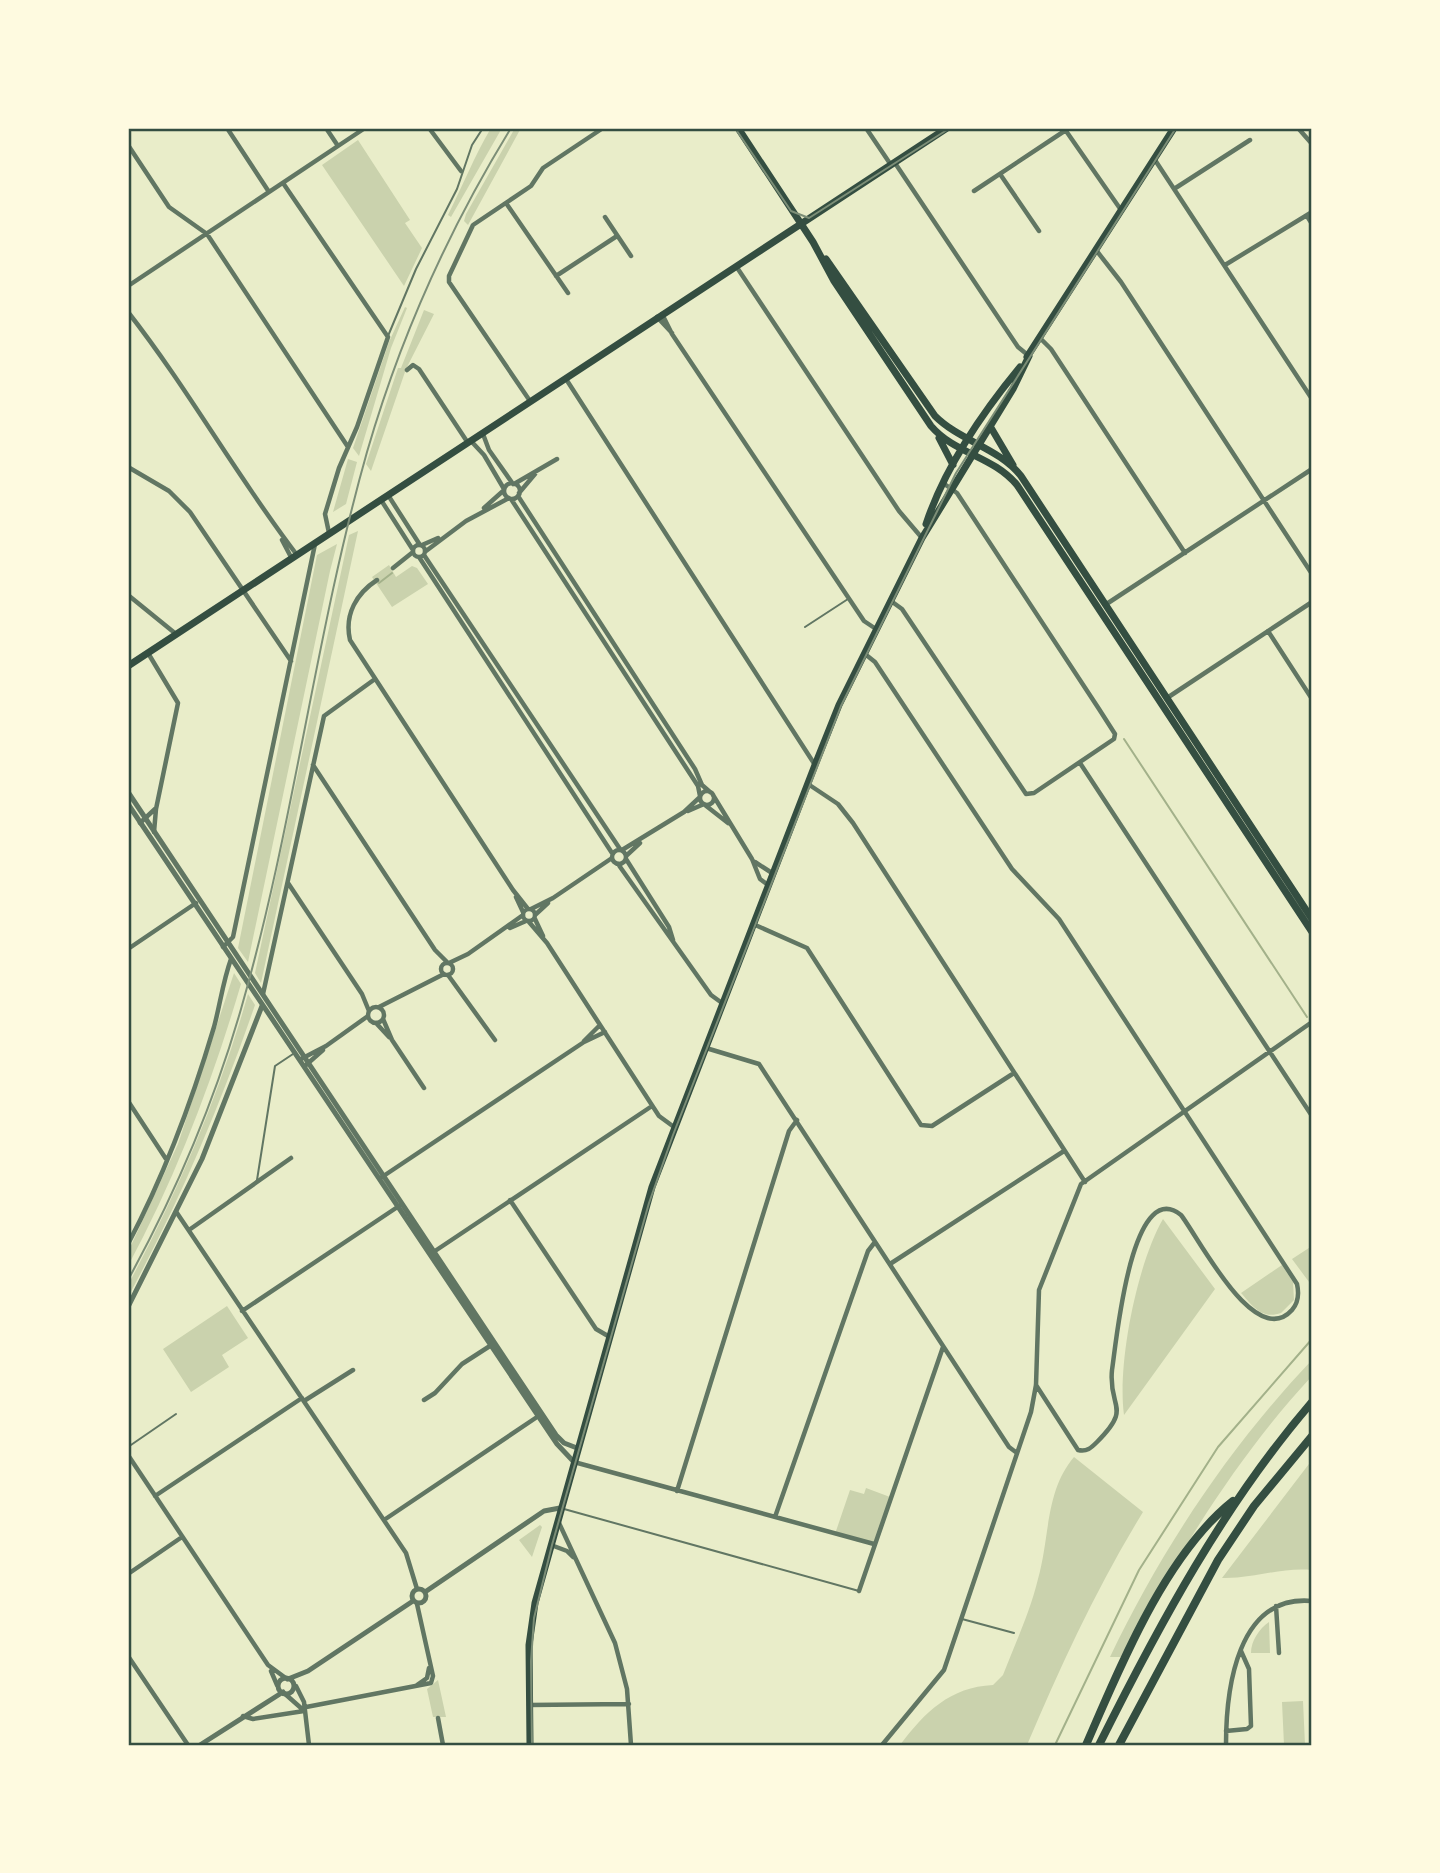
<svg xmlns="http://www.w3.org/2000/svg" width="1440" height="1873" viewBox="0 0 1440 1873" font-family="'Titillium Web',sans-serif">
  <rect width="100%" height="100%" fill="#e9edc9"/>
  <path fill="#cad2ad" d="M 491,128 L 502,128 L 451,217 L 448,215 C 463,185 474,157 491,128 Z
    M 515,128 L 521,128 L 468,225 L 464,221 L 466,214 Z
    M 358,140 L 410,220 L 405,223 L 422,248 L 404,286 L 322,165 Z
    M 405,307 L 407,308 L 391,348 L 359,456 L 353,448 L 389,342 Z
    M 424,310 L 434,314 L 406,369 L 371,471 L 366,464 L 398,368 L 401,368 Z
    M 348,459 L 357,462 L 346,504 L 333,512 Z
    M 358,531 L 261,983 L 255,973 L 349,535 Z
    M 337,544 L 330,571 L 248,962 L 238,948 L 317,555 Z
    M 389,565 L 396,577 L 412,566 L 417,568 L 428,584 L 392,607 L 372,577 Z
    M 234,973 L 241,984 C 212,1082 176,1177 128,1266 L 128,1252 L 178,1144 Z
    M 248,994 L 255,1005 C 220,1106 179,1203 128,1297 L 128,1285 C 178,1192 219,1096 248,994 Z
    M 1163,1219 L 1215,1289 L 1124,1415 C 1117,1364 1137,1264 1163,1219 Z
    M 1312,1246 L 1312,1286 L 1292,1259 Z
    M 1282,1265 L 1293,1282 L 1294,1300 L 1281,1313 C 1261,1320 1252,1305 1241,1293 Z
    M 227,1306 L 248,1338 L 222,1355 L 229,1367 L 191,1392 L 163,1349 Z
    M 1312,1360 L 1312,1376 C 1234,1460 1177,1557 1121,1657 L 1110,1657 C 1161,1550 1230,1446 1312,1360 Z
    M 1074,1457 L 1143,1512 C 1097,1587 1061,1665 1027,1745 L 900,1745 C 925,1712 950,1687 993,1685 L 1003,1675 C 1015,1644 1030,1612 1038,1579 C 1050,1537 1045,1491 1074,1457 Z
    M 1312,1460 L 1309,1472 L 1312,1477 L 1312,1570 C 1281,1567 1252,1579 1222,1578 Z
    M 866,1488 L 890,1497 L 874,1544 L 835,1534 L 850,1490 L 864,1494 Z
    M 540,1525 L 542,1527 L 532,1557 L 519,1540 Z
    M 1269,1622 L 1270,1653 L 1251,1653 C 1251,1641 1259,1629 1269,1622 Z
    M 438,1680 L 446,1717 L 433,1717 L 427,1689 Z
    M 1303,1701 L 1305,1745 L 1284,1745 L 1282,1702 Z"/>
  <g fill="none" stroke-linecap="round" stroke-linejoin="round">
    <path stroke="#a3b18a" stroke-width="2" d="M 379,583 L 392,573
      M 1124,739 L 1307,1017
      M 1055,1745 L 1139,1570 L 1218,1447 L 1312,1339"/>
    <path stroke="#617663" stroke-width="2" d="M 388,336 L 416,269 L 457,189 L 472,145 L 483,128
      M 805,627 L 848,599
      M 257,1180 L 275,1066 L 293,1054
      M 128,1447 L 176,1414
      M 564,1509 L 859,1591
      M 962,1619 L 1014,1633"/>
    <path stroke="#617663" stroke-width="4.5" d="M 227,128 L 269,192
      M 326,128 L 338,146
      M 429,128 L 461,171
      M 866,128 L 891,165
      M 1064,128 L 1121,210
      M 1298,128 L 1312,144
      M 128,145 L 169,207 L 207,234 L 348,447
      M 1155,160 L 1312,399
      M 895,163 L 1018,347 L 1029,356
      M 1000,174 L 1039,231
      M 283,183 L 388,337 L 357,427 L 339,468 L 325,514 L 329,533
      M 1174,189 L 1250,140
      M 974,191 L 1066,130
      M 506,203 L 568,293
      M 1307,216 L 1312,224
      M 605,217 L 631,256
      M 1096,250 L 1121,282 L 1312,574
      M 1225,265 L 1312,212
      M 736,266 L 899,511 L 922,538
      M 556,276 L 617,236
      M 128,286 L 365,128
      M 128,312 C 189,390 237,477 297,555
      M 662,314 L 672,334 L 864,621 L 876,629
      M 657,317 L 672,333
      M 1040,338 L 1051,349 L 1185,553
      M 407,370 L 413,365 L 419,369 L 468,443
      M 566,379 L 815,765
      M 530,401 L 449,282 L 449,276 L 473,225 L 531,186 L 543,168 L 603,128
      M 483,434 L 489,450 L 513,484
      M 471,441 L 484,455 L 504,489
      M 128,467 L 169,491 L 190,512 L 291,661
      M504 491a8 8 0 1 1 16 0a8 8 0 1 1-16 0Z
      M 514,484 L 557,459
      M 519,493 L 535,474
      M 388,495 L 420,545
      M 518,496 L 695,769 L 702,785 L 710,792
      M 511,499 L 698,786 L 700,796
      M 381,500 L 413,550
      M 484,508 L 503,491
      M 282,540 L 292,559
      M413 551a6 6 0 1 1 12 0a6 6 0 1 1-12 0Z
      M 422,545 L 438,538
      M 426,551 L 466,521 L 509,498
      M 424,555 L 620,849
      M 419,557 L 612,853
      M 393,568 L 413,552
      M 377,580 C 357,593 344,614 350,640 L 513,890 L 528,909
      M 128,595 L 176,634
      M 891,601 L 902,609 L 1026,794 L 1034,793 L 1114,739 L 1115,734 L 1099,709 L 957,493 L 943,483
      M 1105,605 L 1312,469
      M 1268,631 L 1312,699
      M 148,653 L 178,703 L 156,809 L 154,832
      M 865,654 L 875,662 L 1012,869 L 1059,919 L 1297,1284 C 1299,1293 1299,1302 1292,1310 C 1255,1351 1199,1238 1181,1215 C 1131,1175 1116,1345 1112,1370 C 1108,1409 1133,1406 1097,1442 C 1091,1448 1087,1452 1078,1450 L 1036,1385
      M 1167,698 L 1312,602
      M 1080,763 L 1312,1116
      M 313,765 L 435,950 L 447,962
      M 808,784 L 838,804 L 853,823 L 1085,1182
      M700 798a7 7 0 1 1 14 0a7 7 0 1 1-14 0Z
      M 713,795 L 752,859 L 760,879 L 768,885
      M 705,805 L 728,823
      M 688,811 L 704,804
      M 140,823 L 155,809
      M612 857a7 7 0 1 1 14 0a7 7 0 1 1-14 0Z
      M 622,850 L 684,812 L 700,797
      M 626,856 L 640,843
      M 626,859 L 669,927 L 673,940
      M 755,862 L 772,873
      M 618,864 L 711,995 L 722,1003
      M 288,883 L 362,994 L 369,1011
      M 516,897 L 523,912
      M523 915a6 6 0 1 1 12 0a6 6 0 1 1-12 0Z
      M 531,909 L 553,898 L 612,858
      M 535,915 L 548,903
      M 535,919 L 543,936
      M 529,922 L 547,943 L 659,1116 L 674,1127
      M 753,924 L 807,948 L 921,1125 L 932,1126 L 1014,1073
      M 510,928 L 526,921
      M 223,947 L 233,937 L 315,544
      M 128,949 L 196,903
      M441 969a6 6 0 1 1 12 0a6 6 0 1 1-12 0Z
      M 449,963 L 468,954 L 523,915
      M 448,975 L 495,1040
      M 263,994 L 324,716 L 375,679
      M368 1015a8 8 0 1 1 16 0a8 8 0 1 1-16 0Z
      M 379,1007 L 444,974
      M 383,1019 L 392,1040 L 424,1088
      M 376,1023 L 389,1037
      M 584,1041 L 600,1025
      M 706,1048 L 759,1064 L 1009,1447 L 1017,1453
      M 301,1059 L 326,1046 L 368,1016
      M 306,1065 L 323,1050
      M 128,1101 L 166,1159
      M 382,1177 L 584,1042 L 605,1032
      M 510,1200 L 596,1329 L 608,1336
      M 177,1213 L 406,1553 L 417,1589
      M 189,1230 L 291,1158
      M 128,1244 C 164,1176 192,1101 214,1027 C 220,1005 223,981 231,959
      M 432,1253 L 652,1106
      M 890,1264 L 1064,1151
      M 242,1311 L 399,1206
      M 424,1400 L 435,1393 L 462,1364 L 493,1344
      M 304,1401 L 353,1370
      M 128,1455 L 268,1665 L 287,1679
      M 574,1462 L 874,1544
      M 677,1491 L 789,1131 L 797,1120
      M 155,1496 L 302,1398
      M 775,1517 L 868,1251 L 875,1242
      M 384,1520 L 540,1415
      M 559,1523 L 615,1643 L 627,1689 L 631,1745
      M 551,1545 L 567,1551 L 573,1557
      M 128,1574 L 182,1537
      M 859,1591 L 943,1347
      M 1276,1606 L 1279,1653
      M 128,1656 L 188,1745
      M 271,1671 L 277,1685
      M 417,1685 L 427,1678 L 429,1668
      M 296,1686 L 304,1702 L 309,1745
      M 284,1693 L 301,1708
      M 529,1705 L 629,1704
      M 301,1708 L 431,1683 L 433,1676 L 417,1604
      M 243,1716 L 253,1719 L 304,1711
      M 438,1718 L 443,1745
      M 1226,1731 L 1247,1729 L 1251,1726 L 1249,1669 L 1241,1651
      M 882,1745 L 944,1670 L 1031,1412 L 1036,1385 L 1039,1290 L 1081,1184 L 1312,1022
      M 1226,1745 C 1226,1689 1237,1594 1312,1601"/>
    <path stroke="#617663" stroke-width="5" d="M 128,792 L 556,1435 L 564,1443 L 577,1448
      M 128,804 L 557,1444 L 573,1461
      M 128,1307 L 202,1159 L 262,1006
      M412 1596a7 7 0 1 1 14 0a7 7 0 1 1-14 0Z
      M 425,1592 L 544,1511 L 560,1508
      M278 1686a8 8 0 1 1 16 0a8 8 0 1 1-16 0Z
      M 288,1679 L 308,1671 L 413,1601
      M 200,1745 L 283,1692"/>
    <path stroke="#344e41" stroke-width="7" d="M 738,128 L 813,242 L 834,281 L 931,426 C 955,454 993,456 1017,485 L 1312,932
      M 826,259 L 935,416 C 960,441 999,448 1021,476 L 1312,919
      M 1027,357 L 1174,128
      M 990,426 L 1013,465
      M 939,438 L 953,465
      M 926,524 C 945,467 982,413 1020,367
      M 128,666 L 947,128
      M 530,1745 L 529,1645 L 535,1603 L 652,1187 L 815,765 L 839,705 L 922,538 L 1013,389 L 1029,356"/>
    <path stroke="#344e41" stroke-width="8" d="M 1086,1745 C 1120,1667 1165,1555 1233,1501
      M 1099,1745 C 1159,1625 1224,1504 1312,1402
      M 1119,1745 L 1218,1560 L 1254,1506 L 1312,1436"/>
    <path stroke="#7c8e77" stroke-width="2" d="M 735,128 L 791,211 L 809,218 L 950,128
      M 532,1745 L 531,1661 L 534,1618 L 552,1545 L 649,1203 L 673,1135 L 841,706 L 956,473 L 1176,128"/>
    <path stroke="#7c8e77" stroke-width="2" d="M 128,1280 C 175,1194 214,1103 241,1009 C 294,826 315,635 367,452 C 400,338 449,229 511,128"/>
  </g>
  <rect width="1440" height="1873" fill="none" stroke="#fefae0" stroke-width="259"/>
  <rect x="130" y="130" width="1180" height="1614" fill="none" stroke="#344e41" stroke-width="2.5"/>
</svg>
